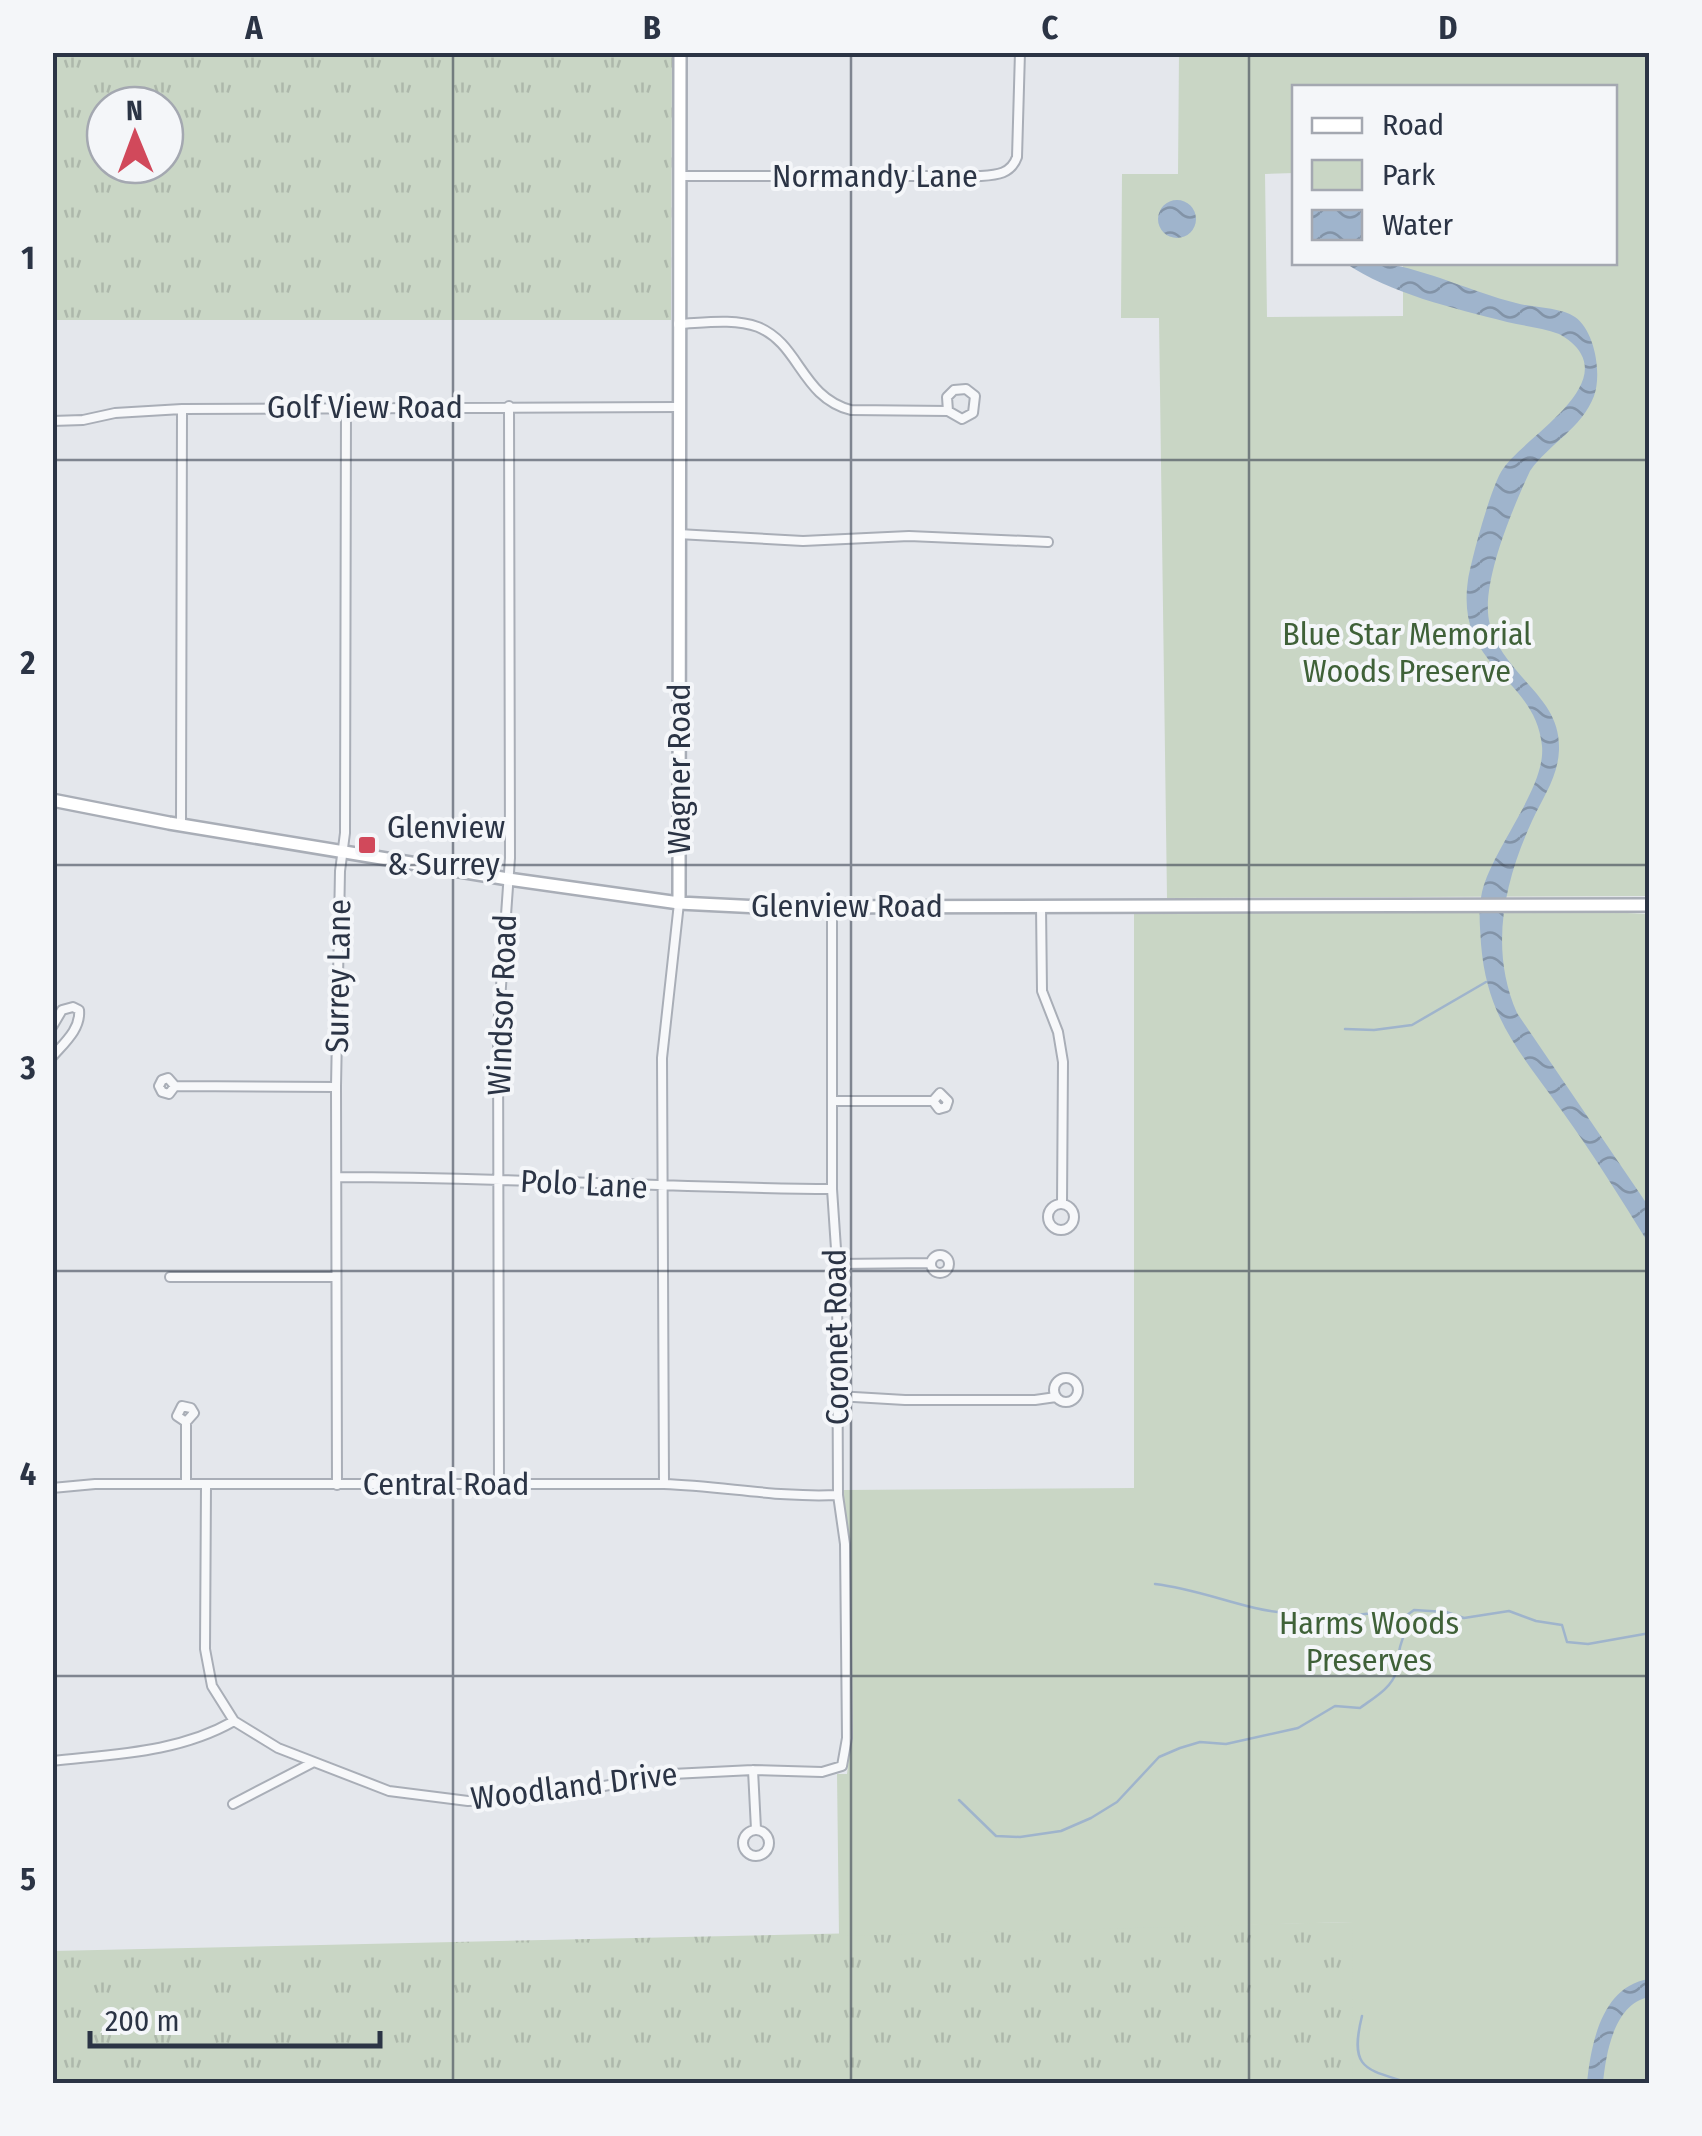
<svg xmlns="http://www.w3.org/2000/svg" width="1702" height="2136" viewBox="0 0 1702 2136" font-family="'Fira Sans Condensed',sans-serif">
  <defs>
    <pattern id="grass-tufts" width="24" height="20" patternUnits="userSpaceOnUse" patternTransform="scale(2.5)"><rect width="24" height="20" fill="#c9d6c5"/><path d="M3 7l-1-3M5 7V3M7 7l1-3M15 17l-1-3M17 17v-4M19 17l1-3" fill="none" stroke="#adb8ab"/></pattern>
    <pattern id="water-waves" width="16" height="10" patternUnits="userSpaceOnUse" patternTransform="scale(2.5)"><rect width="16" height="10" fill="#9fb4cc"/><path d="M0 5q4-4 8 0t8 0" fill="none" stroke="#8293a7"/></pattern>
  </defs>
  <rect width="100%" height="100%" fill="#e4e7ec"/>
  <path fill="url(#grass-tufts)" fill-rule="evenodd" d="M 53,52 L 672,53 L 671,320 L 53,320 ZM 165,105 L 165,165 L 105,165 L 105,105 Z
    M 1353,1922 L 1353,2083 L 53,2083 L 52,1951 Z"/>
  <path fill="#c9d6c5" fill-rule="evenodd" d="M 1179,53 L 1649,53 L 1649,896 L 1167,898 L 1159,318 L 1121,318 L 1122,174 L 1178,174 ZM 1294,88 L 1614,88 L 1614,262 L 1403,263 L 1403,316 L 1267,317 L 1265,174 L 1294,173 Z
    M 1134,911 L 1585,911 L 1649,914 L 1649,2083 L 1353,2083 L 1352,1922 L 839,1936 L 837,1774 L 847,1774 L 851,1741 L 849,1544 L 843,1490 L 1134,1488 Z"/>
  <path fill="url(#water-waves)" d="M1158 219a19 19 0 1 1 38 0a19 19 0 1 1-38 0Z
    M 1345,263 C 1357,263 1371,261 1383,263 C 1428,270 1472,292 1516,303 C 1534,308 1560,307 1575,317 C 1595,331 1602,374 1594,396 C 1582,428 1549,444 1530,471 C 1513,508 1479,586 1490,625 C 1495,645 1509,662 1522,677 C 1542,700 1560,717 1559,750 C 1558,777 1543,797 1532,821 C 1504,882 1489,949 1517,1013 L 1649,1207 L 1649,1244 C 1621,1199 1593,1154 1562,1111 C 1521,1053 1487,1019 1481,944 C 1480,925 1478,911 1482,892 C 1493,847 1546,788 1542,746 C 1535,675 1455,670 1468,580 C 1472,557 1490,491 1501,472 C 1518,442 1604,395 1581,354 C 1577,346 1567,338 1559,334 C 1543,328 1524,326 1507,322 C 1453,308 1391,294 1345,263 Z
    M 1649,1979 L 1649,1997 C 1614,2004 1606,2053 1603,2083 L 1587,2083 C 1591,2043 1602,1986 1649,1979 Z"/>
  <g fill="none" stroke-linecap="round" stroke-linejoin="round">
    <path stroke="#9fb4cc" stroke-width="2.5" d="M 1345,1029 L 1374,1030 L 1412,1025 L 1486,982
      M 1155,1584 C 1190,1588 1221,1600 1255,1608 C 1275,1613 1297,1614 1317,1617 C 1348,1620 1372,1607 1402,1617
      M 959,1800 L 996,1836 L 1020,1837 L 1061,1831 L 1091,1818 L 1117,1802 L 1159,1757 L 1180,1748 L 1200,1742 L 1226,1744 L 1298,1728 L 1335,1706 L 1360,1708 C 1372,1699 1392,1688 1396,1672 C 1399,1656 1398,1647 1406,1631 L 1403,1618 L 1414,1610 L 1446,1612 L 1464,1618 L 1509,1611 L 1536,1621 L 1562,1625 L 1567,1642 L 1588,1644 L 1650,1633
      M 1362,2016 C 1348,2072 1368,2069 1412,2084"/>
    <g stroke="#a9aeb7" stroke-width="12">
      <path id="street" d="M 679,176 L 981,176 C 997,175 1011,174 1017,157 L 1020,52
        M 678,324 C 703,323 734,318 758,327 C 800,344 801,397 851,410 L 948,411 L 962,419 L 973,413 L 975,396 L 966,389 L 954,390 L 947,397 L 948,411
        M 52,421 L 83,420 L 115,413 L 182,409 L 678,407
        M 678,534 L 803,541 L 909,536 L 1048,542
        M 181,825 L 182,409
        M 1041,906 L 1042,991 L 1058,1032 L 1063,1062 L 1062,1203
        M 52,1027 L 62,1010 L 73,1007 L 79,1010 C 81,1029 64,1043 52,1057
        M 175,1086 L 169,1094 L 162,1092 L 159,1086 L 162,1080 L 168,1078 L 175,1086 L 336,1087
        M 832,1101 L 933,1101 L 939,1109 L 946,1107 L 948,1101 L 940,1093 L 933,1101
        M 337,1177 C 502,1177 666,1188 832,1189
        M1048 1217a13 13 0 1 1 26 0a13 13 0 1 1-26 0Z
        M931 1264a9 9 0 1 1 18 0a9 9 0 1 1-18 0Z
        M 837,1264 L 931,1263
        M 170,1277 L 336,1277
        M1054 1390a12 12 0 1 1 24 0a12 12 0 1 1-24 0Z
        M 837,1396 L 905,1400 L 1035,1400 L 1056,1397
        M 186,1484 L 186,1422 L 194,1413 L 191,1408 L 182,1406 L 177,1416 L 186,1422
        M 499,1484 L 498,1029 L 510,858 L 509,406
        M 664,1484 L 662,1058 L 679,903
        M 206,1485 L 205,1649 L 212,1686 L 234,1721 L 278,1748 L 389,1791 L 468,1801 L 541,1797 L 672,1774 L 753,1770 L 822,1772 L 842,1766 L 847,1738 L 845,1544 L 838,1495 L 837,1264 L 832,1189 L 832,906
        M 337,1485 L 336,1087 L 340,871 L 345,833 L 346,407
        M 52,1488 L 95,1484 L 664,1484 C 723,1486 779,1498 838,1495
        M 52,1761 C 114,1754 178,1753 234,1721
        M 753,1770 L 756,1829
        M 233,1804 L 312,1763
        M743 1843a13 13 0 1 1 26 0a13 13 0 1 1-26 0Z"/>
    </g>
    <g stroke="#a9aeb7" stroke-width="16">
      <path id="secondary" d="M 52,800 L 169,823 L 508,879 L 679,903 L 760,907 L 1650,905
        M 679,903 L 680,52"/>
    </g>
    <use href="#street" stroke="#f7f8fa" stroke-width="8"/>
    <use href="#secondary" stroke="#fff" stroke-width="11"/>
  </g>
  <path fill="none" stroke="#2b3445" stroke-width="2.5" stroke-opacity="0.55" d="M 453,52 L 453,2084M 851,52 L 851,2084M 1249,52 L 1249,2084M 52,460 L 1650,460M 52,865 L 1650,865M 52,1271 L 1650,1271M 52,1676 L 1650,1676"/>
  <rect fill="#d1495b" stroke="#f4f6f9" stroke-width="4" x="357" y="835" width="20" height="20" rx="5"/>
  <g text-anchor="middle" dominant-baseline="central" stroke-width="8" stroke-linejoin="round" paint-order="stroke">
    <g font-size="32" fill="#2b3445" stroke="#f4f6f9">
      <text x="875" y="176">Normandy Lane</text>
      <text x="365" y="407">Golf View Road</text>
      <text transform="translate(679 769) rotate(-90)">Wagner Road</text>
      <text x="847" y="906">Glenview Road</text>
      <text transform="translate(338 976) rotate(-89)">Surrey Lane</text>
      <text transform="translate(502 1005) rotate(-88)">Windsor Road</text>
      <text transform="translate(584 1184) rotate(3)">Polo Lane</text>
      <text transform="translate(836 1337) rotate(-91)">Coronet Road</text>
      <text x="446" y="1484">Central Road</text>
      <text transform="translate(574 1786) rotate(-7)">Woodland Drive</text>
    </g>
    <g font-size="32" fill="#3f6138" stroke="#f4f6f9">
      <text x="1407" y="634">Blue Star Memorial<tspan x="1407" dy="37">Woods Preserve</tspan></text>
      <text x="1369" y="1623">Harms Woods<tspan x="1369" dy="37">Preserves</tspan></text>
    </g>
    <g font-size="32" fill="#2b3445" stroke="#f4f6f9" text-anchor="start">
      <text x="387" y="827">Glenview<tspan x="387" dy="37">&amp; Surrey</tspan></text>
    </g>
  </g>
  <rect width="1702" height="2136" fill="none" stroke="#f4f6f9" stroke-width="110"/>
  <rect x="1292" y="85" width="325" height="180" fill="#f4f6f9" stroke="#a4a8b1" stroke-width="2.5"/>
  <rect x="1312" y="118" width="50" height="15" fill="#ffffff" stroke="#a4a8b1" stroke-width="2.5"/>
  <text x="1382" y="135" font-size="30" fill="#2b3445">Road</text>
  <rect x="1312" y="160" width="50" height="30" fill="#c9d6c5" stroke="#a4a8b1" stroke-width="2.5"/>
  <text x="1382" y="185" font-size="30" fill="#2b3445">Park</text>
  <rect x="1312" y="210" width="50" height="30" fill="url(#water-waves)" stroke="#a4a8b1" stroke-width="2.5"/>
  <text x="1382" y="235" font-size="30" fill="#2b3445">Water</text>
  <g transform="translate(135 135) rotate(359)"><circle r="48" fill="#f4f6f9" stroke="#a4a8b1" stroke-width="2.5"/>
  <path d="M0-8L18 38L0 25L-18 38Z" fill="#d1495b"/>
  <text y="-15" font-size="28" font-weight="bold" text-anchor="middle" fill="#2b3445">N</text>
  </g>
  <path d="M90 2031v15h290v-15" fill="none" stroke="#2b3445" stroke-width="5"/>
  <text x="105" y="2031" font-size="30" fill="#2b3445" stroke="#f4f6f9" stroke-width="8" paint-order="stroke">200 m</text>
  <rect x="55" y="55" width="1592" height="2026" fill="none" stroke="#2b3445" stroke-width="4"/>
  <g font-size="32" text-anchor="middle" font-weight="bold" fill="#2b3445">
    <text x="254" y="39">A</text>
    <text x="652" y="39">B</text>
    <text x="1050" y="39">C</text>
    <text x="1448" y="39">D</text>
    <text x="28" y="269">1</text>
    <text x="28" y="674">2</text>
    <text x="28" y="1079">3</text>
    <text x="28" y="1485">4</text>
    <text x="28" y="1890">5</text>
  </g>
</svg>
